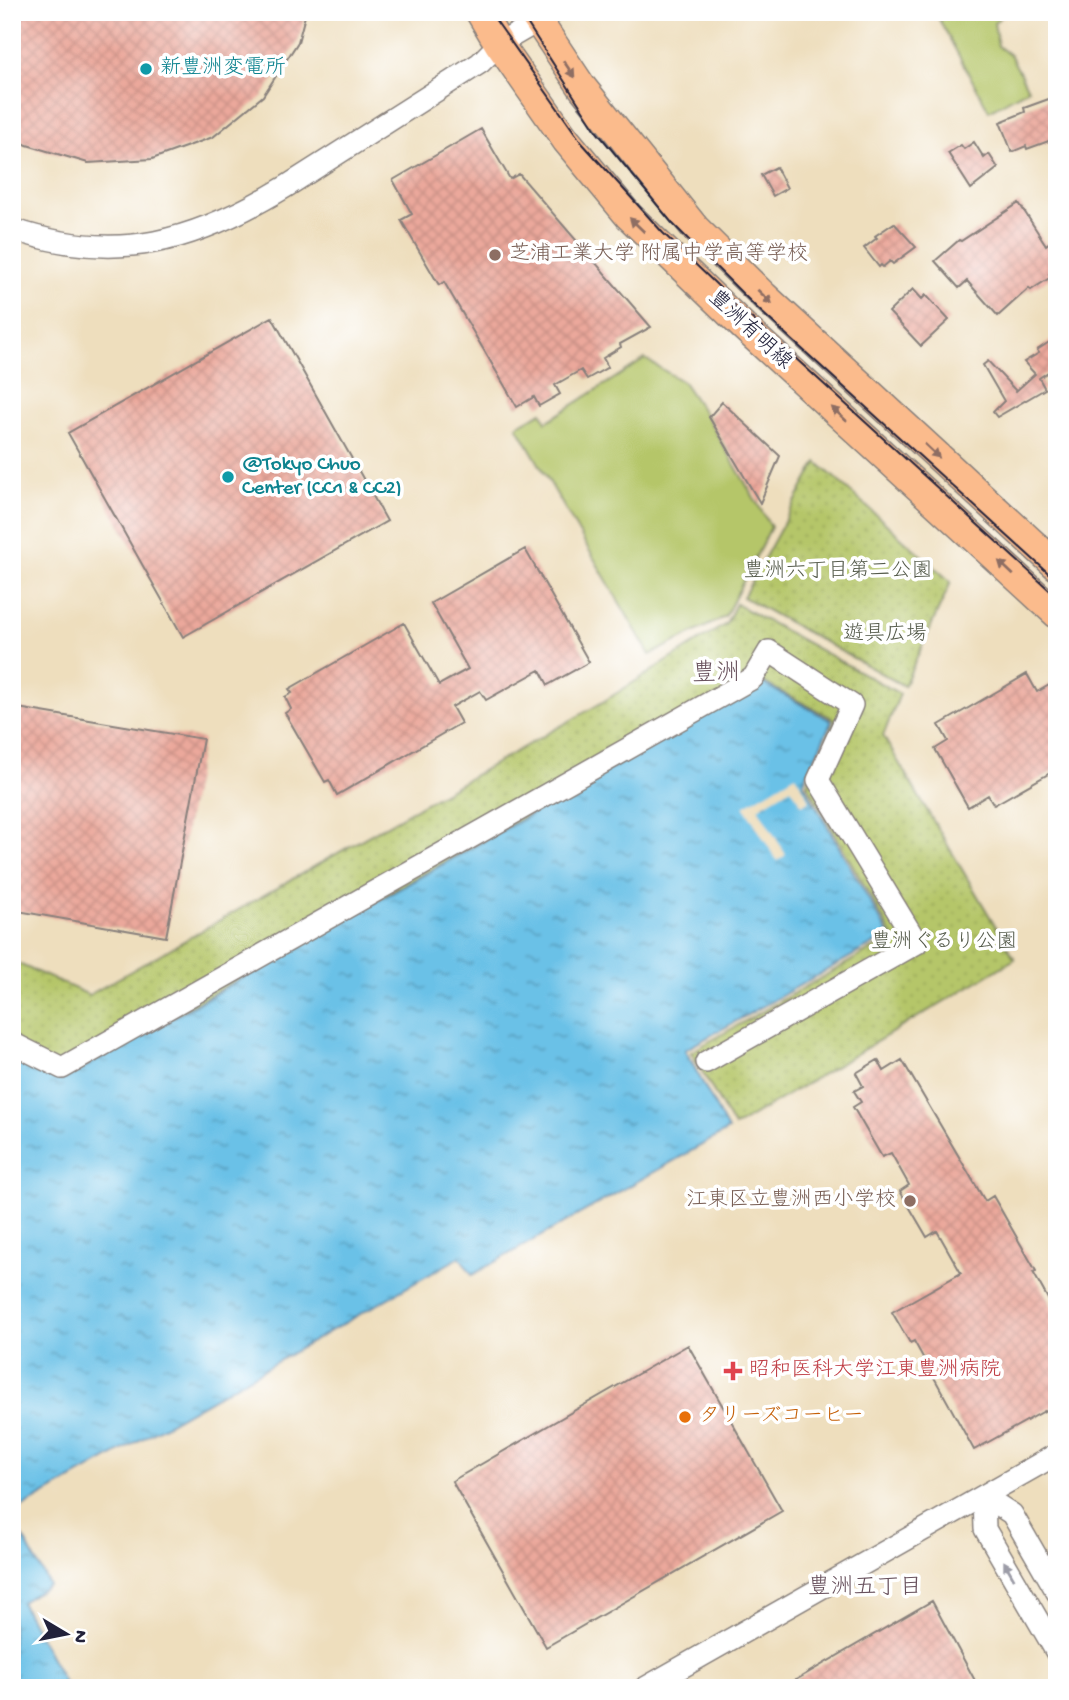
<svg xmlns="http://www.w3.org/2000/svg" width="1069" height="1700" viewBox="0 0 1069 1700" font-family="'Gochi Hand','Klee One',sans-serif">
  <defs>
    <pattern id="park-dots" width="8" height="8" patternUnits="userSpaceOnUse" patternTransform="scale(1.75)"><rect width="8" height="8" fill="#b5c669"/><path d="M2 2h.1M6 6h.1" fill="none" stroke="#9baa5c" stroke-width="1.8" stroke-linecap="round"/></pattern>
    <pattern id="water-ripples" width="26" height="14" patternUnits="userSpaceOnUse" patternTransform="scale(1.75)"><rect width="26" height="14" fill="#6ac1e7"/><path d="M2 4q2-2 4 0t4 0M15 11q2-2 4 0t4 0" fill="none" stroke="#579cbc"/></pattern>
    <pattern id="building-cross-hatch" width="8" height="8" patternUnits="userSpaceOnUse" patternTransform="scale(1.75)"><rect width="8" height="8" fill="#eba89b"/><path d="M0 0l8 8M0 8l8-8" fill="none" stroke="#c99086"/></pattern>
  </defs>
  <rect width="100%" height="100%" fill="#fff"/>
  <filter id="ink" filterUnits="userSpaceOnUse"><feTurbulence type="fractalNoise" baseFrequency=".0143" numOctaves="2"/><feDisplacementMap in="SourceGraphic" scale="14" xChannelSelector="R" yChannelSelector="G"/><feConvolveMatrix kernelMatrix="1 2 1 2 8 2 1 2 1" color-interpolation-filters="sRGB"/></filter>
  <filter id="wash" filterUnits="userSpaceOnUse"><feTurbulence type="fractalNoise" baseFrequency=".00686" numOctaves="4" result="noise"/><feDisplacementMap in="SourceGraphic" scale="28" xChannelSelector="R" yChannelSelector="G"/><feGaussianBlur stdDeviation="1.57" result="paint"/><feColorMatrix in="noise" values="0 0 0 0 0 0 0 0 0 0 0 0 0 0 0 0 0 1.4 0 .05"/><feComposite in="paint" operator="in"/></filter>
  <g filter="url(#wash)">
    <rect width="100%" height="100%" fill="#eedebd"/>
    <path fill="#b5c669" stroke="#6c7452" stroke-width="2" d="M 935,12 L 1006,12 L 994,23 L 998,46 L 1011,56 L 1028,89 L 989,111 Z
      M 645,359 L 683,382 L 705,414 L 771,527 L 725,617 L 650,655 L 517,426 L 542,412 L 546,422 Z"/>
    <path fill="url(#park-dots)" stroke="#6c7452" stroke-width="2" d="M 817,462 L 951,582 L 904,686 L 743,597 Z
      M 736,604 L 900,694 L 883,736 L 1015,959 L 734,1127 L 691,1052 L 893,937 L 807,784 L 836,720 L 762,682 L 62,1079 L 12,1054 L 12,961 L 89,995 L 601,703 L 726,624 Z"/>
    <path fill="url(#water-ripples)" stroke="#467291" stroke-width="2" d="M 762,683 L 832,721 L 803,783 L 889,935 L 685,1050 L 728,1130 L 472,1275 L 460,1257 L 12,1513 L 12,1057 L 61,1081 Z
      M 12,1517 L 49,1585 L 21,1602 L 67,1688 L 12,1688 Z"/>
    <path fill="#eedebd" d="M 796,775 L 810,800 L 802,805 L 791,788 L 758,808 L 786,855 L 777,861 L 744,806 Z"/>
    <g id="blocks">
      <path fill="url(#building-cross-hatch)" d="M 12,12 L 306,12 L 298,42 L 263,96 L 213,137 L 152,159 L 88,163 L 27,145 L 12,136 Z
        M 1057,96 L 1057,138 L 1027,149 L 1026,146 L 1012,152 L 1000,122 L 1025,112 L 1024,108 Z
        M 481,129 L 510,179 L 519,174 L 651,327 L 620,344 L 621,347 L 603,358 L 608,367 L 587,379 L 581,370 L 555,385 L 560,394 L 539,406 L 534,397 L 517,407 L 444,282 L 439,285 L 401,220 L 412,214 L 393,180 Z
        M 974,142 L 984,158 L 989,154 L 998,168 L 971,189 L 948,153 L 961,145 L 964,149 Z
        M 776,167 L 787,188 L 773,196 L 761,175 Z
        M 1019,203 L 1046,245 L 1050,242 L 1057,253 L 1057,269 L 1049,274 L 1051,277 L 1031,290 L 1029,288 L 998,316 L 967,281 L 959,288 L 935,261 L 959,240 L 961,241 Z
        M 894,223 L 916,247 L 893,264 L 890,261 L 883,267 L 881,265 L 879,267 L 864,248 L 877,238 L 875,236 Z
        M 913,289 L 922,299 L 926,295 L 949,320 L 921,346 L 889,312 Z
        M 272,317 L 387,521 L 183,637 L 68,433 Z
        M 1057,337 L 1057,366 L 1039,378 L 1045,389 L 997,417 L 993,412 L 1004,401 L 983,365 L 988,361 L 1016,391 L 1035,374 L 1024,362 L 1039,353 L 1037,350 Z
        M 722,402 L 780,456 L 760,503 L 709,417 Z
        M 525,549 L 589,662 L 548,685 L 540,670 L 486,700 L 480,691 L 452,707 L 461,723 L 337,795 L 329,780 L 325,782 L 285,713 L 291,709 L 285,697 L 292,693 L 289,689 L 404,623 L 439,685 L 468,669 L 431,603 Z
        M 1027,674 L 1037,692 L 1051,684 L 1057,694 L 1057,769 L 994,805 L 988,795 L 968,807 L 935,749 L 948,741 L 939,725 Z
        M 12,707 L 203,739 L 166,937 L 12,910 Z
        M 878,1060 L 884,1071 L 902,1060 L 985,1201 L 993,1196 L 1036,1271 L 1033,1272 L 1057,1315 L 1057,1404 L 974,1450 L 914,1341 L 910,1343 L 892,1312 L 961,1273 L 937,1231 L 927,1237 L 900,1191 L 909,1185 L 891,1153 L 882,1157 L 853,1107 L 861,1102 L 854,1091 L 863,1086 L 856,1073 Z
        M 688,1345 L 782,1511 L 546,1647 L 452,1481 Z
        M 932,1601 L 979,1688 L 782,1688 Z"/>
    </g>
  </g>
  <g filter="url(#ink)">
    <use href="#blocks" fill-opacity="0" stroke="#88807c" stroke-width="2"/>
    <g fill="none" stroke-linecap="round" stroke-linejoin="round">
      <g stroke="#88807c" stroke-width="24">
        <path id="minor" d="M 12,229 C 117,265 195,242 287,186 L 480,63 L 499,44 L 554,12
          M 12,1043 L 62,1068 L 753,678 L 769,651 L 852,705 L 818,780 L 917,943 L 706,1062
          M 984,1496 L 985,1529 L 1057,1653
          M 984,1496 L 1012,1514 L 1057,1592
          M 645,1688 L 1057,1454"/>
      </g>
      <g stroke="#88807c" stroke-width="31">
        <path id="major" d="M 480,12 L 499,44 L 566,140 L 629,216 L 744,327 L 1057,614
          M 532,12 L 582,87 L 695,228 L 764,296 L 1057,566"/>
      </g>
      <use href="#minor" stroke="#fff" stroke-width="21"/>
      <use href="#major" stroke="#fbbb8c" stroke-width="28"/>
      <path stroke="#22223b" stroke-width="2" d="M 490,12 L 582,143 L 663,233 L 747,314 L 1057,597
        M 520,12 L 597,132 L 672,223 L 756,307 L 1057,581"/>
    </g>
    <defs><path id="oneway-solid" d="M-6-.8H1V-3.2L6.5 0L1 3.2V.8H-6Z" transform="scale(1.75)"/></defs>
    <g fill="#8e6e64">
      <use href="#oneway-solid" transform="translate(569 69) rotate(56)"/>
      <use href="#oneway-solid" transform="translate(637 225) rotate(-136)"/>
      <use href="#oneway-solid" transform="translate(765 297) rotate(44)"/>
      <use href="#oneway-solid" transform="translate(839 414) rotate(-137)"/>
      <use href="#oneway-solid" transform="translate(932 451) rotate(43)"/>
      <use href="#oneway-solid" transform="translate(1006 568) rotate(-137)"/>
    </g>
    <use fill="#9c9ca7" href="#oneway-solid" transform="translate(1009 1570) rotate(-120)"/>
  </g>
  <g fill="#0f9aa8" stroke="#fff" stroke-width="2.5">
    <circle cx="146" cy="69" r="7"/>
    <circle cx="228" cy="477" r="7"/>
  </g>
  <g fill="#8d6e63" stroke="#fff" stroke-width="2.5">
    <circle cx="495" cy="255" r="7"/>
    <circle cx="910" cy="1201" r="7"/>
  </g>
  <path fill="#e0444e" stroke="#fff" stroke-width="2.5" d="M729.5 1360.5h7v7h7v7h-7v7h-7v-7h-7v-7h7z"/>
  <circle fill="#e8710a" stroke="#fff" stroke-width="2.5" cx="685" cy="1417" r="7"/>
  <g text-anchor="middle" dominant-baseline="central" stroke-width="7" stroke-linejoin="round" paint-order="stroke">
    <g font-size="21" fill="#0d838f" stroke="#fff" text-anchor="start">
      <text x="160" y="69">新豊洲変電所</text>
      <text x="242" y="465">@Tokyo Chuo<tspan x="242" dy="24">Center (CC1 &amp; CC2)</tspan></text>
    </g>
    <g font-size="21" fill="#785e54" stroke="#fff" text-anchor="start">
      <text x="509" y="255">芝浦工業大学 附属中学高等学校</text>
      <text x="896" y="1201" text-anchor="end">江東区立豊洲西小学校</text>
    </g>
    <g font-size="21" fill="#22223b" stroke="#fff">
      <text transform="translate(749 331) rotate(43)">豊洲有明線</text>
    </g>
    <g font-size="21" fill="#555b4b" stroke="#fff">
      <text x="838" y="572">豊洲六丁目第二公園</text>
      <text x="885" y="635">遊具広場</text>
      <text x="944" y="943">豊洲ぐるり公園</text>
    </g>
    <g font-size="21" fill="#be3a42" stroke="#fff" text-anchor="start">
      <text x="749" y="1371">昭和医科大学江東豊洲病院</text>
    </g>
    <g font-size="21" fill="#c56008" stroke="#fff" text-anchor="start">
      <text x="699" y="1417">タリーズコーヒー</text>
    </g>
    <g font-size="23" fill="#68515d" stroke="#fff">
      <text x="865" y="1588">豊洲五丁目</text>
    </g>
    <g font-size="24" fill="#68515d" stroke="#fff">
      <text x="716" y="674">豊洲</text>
    </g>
  </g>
  <rect width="1069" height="1700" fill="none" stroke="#fff" stroke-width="42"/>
  <g transform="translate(66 1634) rotate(100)" stroke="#ffffff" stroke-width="5" paint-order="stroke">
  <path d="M0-5L12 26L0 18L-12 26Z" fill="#22223b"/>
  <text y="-10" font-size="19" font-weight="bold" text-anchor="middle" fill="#22223b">N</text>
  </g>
</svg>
